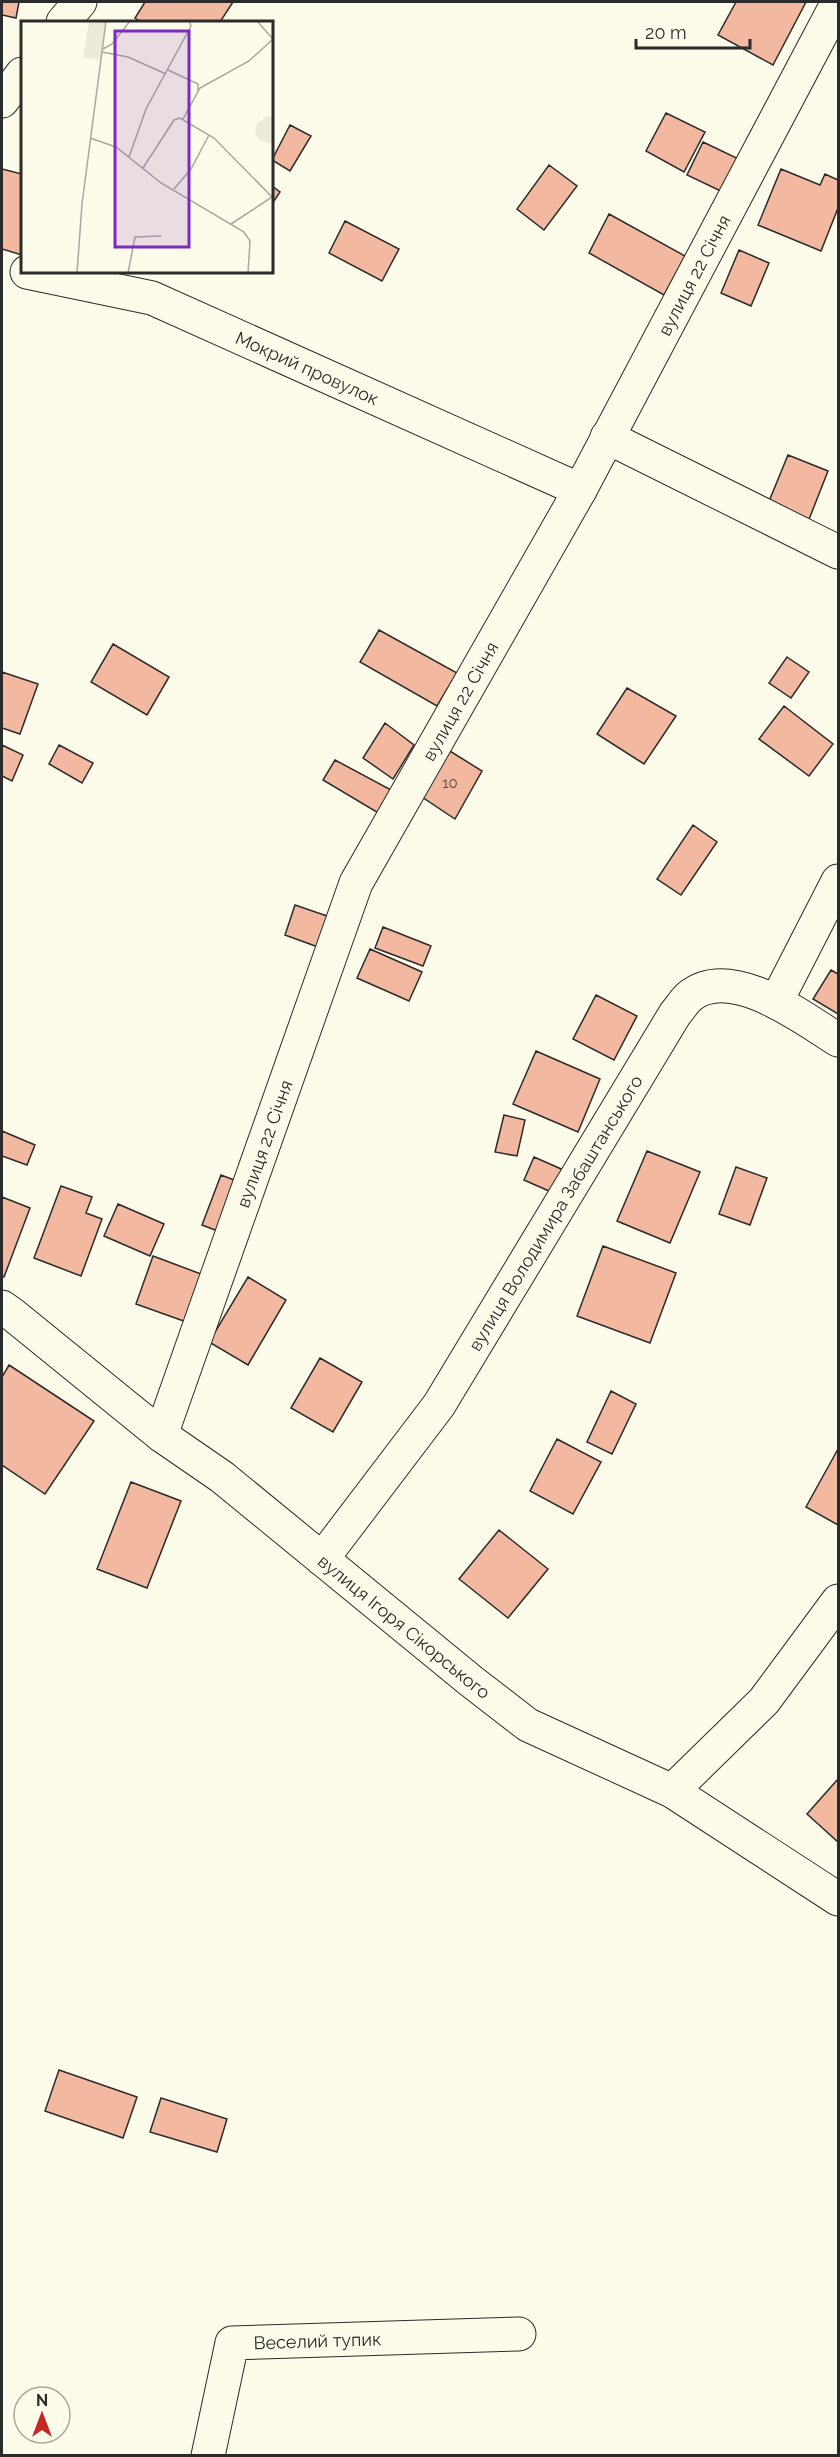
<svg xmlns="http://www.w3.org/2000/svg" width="840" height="2457" viewBox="0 0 840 2457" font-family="Raleway,sans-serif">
  <rect width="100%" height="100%" fill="#fdfbea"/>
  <path fill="#f2b8a0" stroke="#2b2b2b" stroke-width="1.5" d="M 2,2 L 19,2 L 16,18 L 2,15 Z
    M 145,2 L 233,2 L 220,22 L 141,22 L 135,18 Z
    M 736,2 L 806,2 L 773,65 L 718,35 Z
    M 666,113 L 705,132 L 684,172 L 646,151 Z
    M 290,125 L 311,136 L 290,171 L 272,160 Z
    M 703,142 L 745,162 L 729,195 L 687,175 Z
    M 549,165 L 577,186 L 544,230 L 517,209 Z
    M 2,169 L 22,174 L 22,255 L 2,249 Z
    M 781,169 L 820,185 L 825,174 L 838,180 L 838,208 L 821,251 L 758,225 Z
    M 272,186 L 280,192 L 272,204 Z
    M 609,214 L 685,256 L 664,295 L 589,253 Z
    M 345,221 L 399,249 L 382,281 L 329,253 Z
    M 739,250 L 769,263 L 751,306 L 721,293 Z
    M 788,455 L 828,471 L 806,527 L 765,511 Z
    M 379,630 L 457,673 L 437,706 L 360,662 Z
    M 113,644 L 169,677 L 147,715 L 91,682 Z
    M 787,657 L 809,672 L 791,698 L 769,683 Z
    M 2,672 L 38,684 L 20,734 L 2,728 Z
    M 627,688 L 676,716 L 644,764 L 597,734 Z
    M 784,706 L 833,744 L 809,776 L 759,739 Z
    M 385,723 L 414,745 L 393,779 L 363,758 Z
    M 2,745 L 23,755 L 12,781 L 2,776 Z
    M 59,745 L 93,763 L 82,783 L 49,764 Z
    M 445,748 L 482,771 L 455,819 L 419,795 Z
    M 335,760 L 393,791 L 380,814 L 323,780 Z
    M 693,825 L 717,842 L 681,895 L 657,879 Z
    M 295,905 L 330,917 L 318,947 L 285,935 Z
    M 383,927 L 431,946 L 423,966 L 375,948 Z
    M 370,949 L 422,972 L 409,1001 L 357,978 Z
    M 831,970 L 838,974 L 838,1014 L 813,999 Z
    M 596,995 L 637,1016 L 614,1060 L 573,1039 Z
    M 536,1051 L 600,1079 L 578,1132 L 513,1104 Z
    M 504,1115 L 525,1120 L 517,1156 L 495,1152 Z
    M 2,1131 L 35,1145 L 27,1165 L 2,1156 Z
    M 647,1151 L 700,1172 L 670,1243 L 617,1221 Z
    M 534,1157 L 568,1172 L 558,1195 L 524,1180 Z
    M 736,1167 L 767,1178 L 750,1225 L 719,1214 Z
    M 221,1175 L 242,1183 L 223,1233 L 202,1225 Z
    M 61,1186 L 92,1197 L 86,1213 L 102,1219 L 81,1276 L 34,1258 Z
    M 2,1197 L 30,1208 L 4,1277 L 2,1276 Z
    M 118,1204 L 164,1224 L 150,1256 L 104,1236 Z
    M 603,1246 L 676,1273 L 650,1343 L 577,1316 Z
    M 153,1256 L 209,1277 L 192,1324 L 136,1304 Z
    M 248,1277 L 286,1300 L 248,1365 L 209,1342 Z
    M 320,1358 L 362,1382 L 333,1432 L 291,1408 Z
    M 9,1365 L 94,1421 L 45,1494 L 2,1465 L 2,1377 Z
    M 611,1391 L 636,1404 L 612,1454 L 587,1442 Z
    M 557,1439 L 601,1462 L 573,1514 L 530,1491 Z
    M 838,1449 L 838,1525 L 806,1507 Z
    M 131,1482 L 181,1501 L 147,1588 L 97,1569 Z
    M 499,1530 L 548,1569 L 508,1618 L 459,1579 Z
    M 838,1779 L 838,1842 L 807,1814 Z
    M 59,2070 L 137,2097 L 123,2138 L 45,2111 Z
    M 161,2098 L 227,2119 L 217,2152 L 150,2132 Z"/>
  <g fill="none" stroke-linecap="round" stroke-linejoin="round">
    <g stroke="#2b2b2b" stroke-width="35">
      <g id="minor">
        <path d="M 63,22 L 80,2"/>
        <path d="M 2,101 L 22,74"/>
        <path id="s1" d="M 27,272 L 152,298 L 580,490"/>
        <path d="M 607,437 L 838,552"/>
        <path d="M 776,1002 L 838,881"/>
        <path id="s2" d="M 2,1307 L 12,1314 L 161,1435 L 222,1477 L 471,1681 L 528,1725 L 672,1791 L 838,1899"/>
        <path id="s3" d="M 161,1435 L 356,883 L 580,490 L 838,2"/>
        <path id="s4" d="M 322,1559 L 439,1405 L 675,1014 C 680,1008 685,1000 690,996 C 731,963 803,1018 838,1040"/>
        <path d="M 672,1791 L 764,1701 L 838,1601"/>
        <path id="s5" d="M 208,2456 L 232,2343 L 519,2334"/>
      </g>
    </g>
    <use href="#minor" stroke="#fdfbea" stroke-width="33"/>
  </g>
  <g text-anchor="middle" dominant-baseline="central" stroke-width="4.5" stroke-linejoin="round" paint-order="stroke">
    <g font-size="15" fill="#5d4e48">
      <text x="450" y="783">10</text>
    </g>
    <g font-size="18" fill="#2b2b2b" stroke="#fdfbea">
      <text stroke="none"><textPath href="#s3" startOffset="1281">вулиця 22 Січня</textPath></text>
      <text stroke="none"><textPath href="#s1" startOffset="298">Мокрий провулок</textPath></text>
      <text stroke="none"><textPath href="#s3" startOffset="795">вулиця 22 Січня</textPath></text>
      <text stroke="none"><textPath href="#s3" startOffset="309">вулиця 22 Січня</textPath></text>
      <text stroke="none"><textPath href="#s4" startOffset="418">вулиця Володимира Забаштанського</textPath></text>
      <text stroke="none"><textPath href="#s2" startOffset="514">вулиця Ігоря Сікорського</textPath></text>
      <text stroke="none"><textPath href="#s5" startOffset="201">Веселий тупик</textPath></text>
    </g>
  </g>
  <g transform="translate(21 21)">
    <rect width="252" height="252" fill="#fdfbea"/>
    <path d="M 68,0 L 85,0 L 80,39 L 62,37 ZM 246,95 L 252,97 L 252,123 L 239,119 L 234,113 L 236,103 Z" fill="#ecebdb"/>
    <path fill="none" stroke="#a9a89e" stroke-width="1.5" d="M 236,0 L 252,18M 82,28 L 91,23 L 109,0M 81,31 L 107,36 L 145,53M 147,49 L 177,63 L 177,70M 162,98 L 179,67 L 228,40 L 252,18M 69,117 L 95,126 L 140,162 L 223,211 L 229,220 L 227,252M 108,136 L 125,88 L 170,5 L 168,0M 122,147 L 153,99 L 159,97 L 193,117 L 251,176M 153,168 L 170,148 L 188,114M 210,203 L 251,176M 56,252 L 61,183 L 85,0M 107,252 L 114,216 L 140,215"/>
    <path fill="#7b2cbf" fill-opacity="0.15" stroke="#7b2cbf" stroke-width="3" d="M 94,10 L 168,10 L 168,226 L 94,226 Z"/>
    <rect width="252" height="252" fill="none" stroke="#2b2b2b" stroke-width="3"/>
  </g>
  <rect width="840" height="2457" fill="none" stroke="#2b2b2b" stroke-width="6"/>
  <g transform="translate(42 2415)"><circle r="28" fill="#fdfbea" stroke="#a9a89e" stroke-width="1.5"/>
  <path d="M0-4.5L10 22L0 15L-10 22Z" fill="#c62828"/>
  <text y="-9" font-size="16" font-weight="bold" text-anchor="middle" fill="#2b2b2b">N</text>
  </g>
  <path d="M636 39v9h114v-9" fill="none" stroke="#2b2b2b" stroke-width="3"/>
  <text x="645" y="39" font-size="18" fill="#2b2b2b" stroke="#fdfbea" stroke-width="4.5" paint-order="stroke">20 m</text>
</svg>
